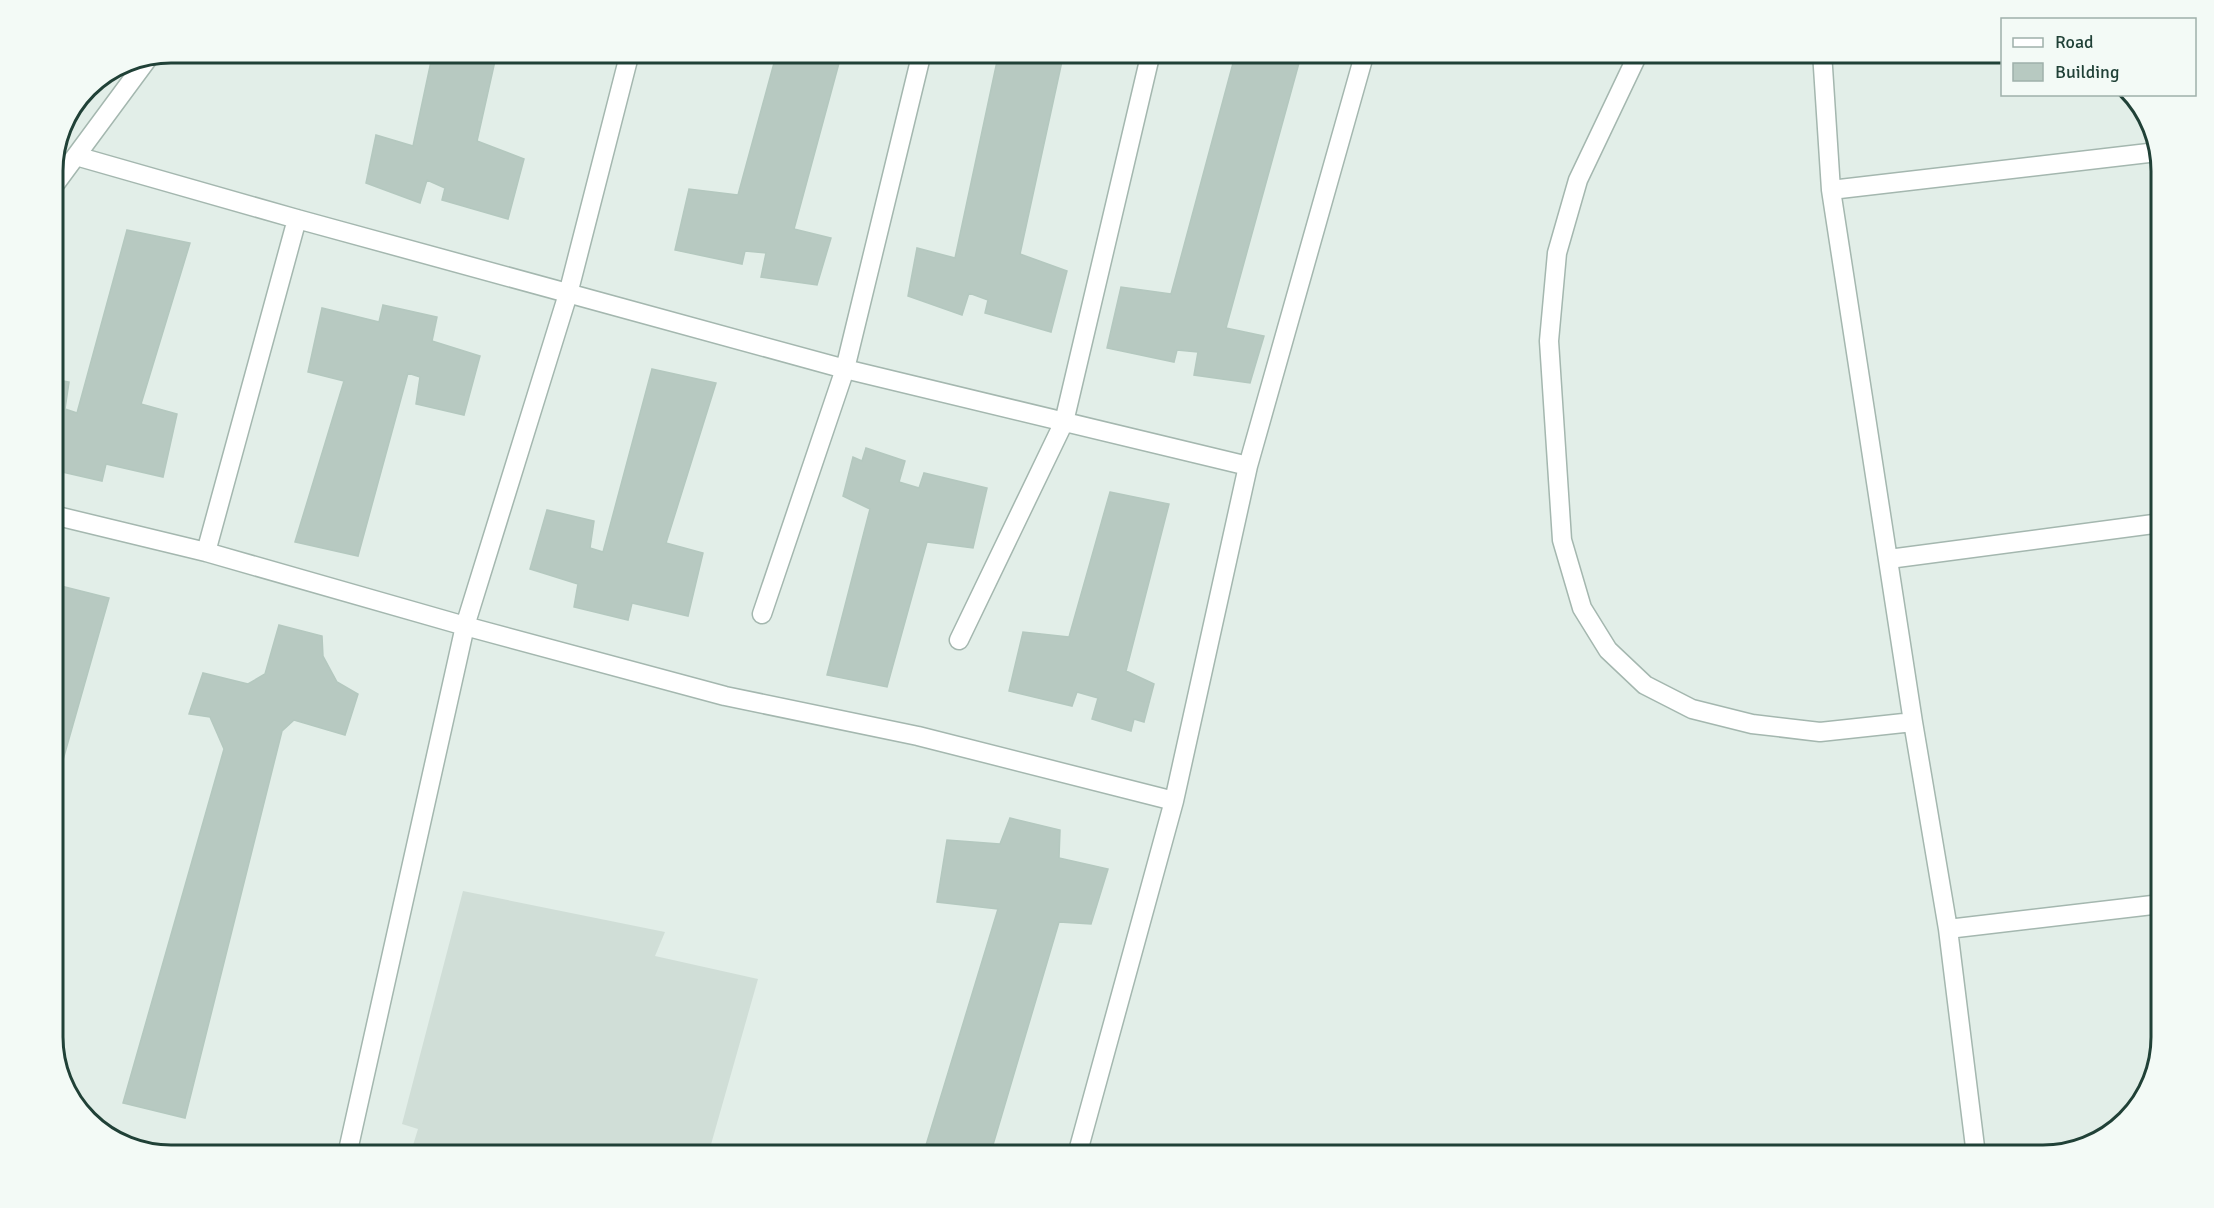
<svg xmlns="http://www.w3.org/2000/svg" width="2214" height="1208" viewBox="0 0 2214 1208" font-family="Signika,sans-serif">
  <rect width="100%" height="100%" fill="#e2eee8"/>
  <path fill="#d0ded7" d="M 463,891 L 665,932 L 655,956 L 758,979 L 708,1155 L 410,1155 L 418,1129 L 402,1124 Z"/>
  <path fill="#b7c9c1" stroke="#b4c8bf" stroke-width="1.5" d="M 433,52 L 497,52 L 477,141 L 524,159 L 508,219 L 442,200 L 445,188 L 427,180 L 420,203 L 366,183 L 376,135 L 413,146 Z
    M 777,52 L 842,52 L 794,229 L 831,238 L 817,285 L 761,277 L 766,253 L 745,251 L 742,264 L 675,250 L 689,189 L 738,195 Z
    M 999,52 L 1064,52 L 1020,254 L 1067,271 L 1051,332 L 985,313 L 988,300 L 969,293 L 962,315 L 908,296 L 917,248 L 955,258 Z
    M 1236,52 L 1302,52 L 1226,328 L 1264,336 L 1250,383 L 1194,375 L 1198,352 L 1177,350 L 1174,362 L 1107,348 L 1121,287 L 1171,294 Z
    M 127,230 L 190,243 L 141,404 L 177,414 L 163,477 L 106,464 L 102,481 L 53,470 L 53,379 L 69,382 L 65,409 L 77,413 Z
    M 383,305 L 437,317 L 432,341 L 480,356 L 464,415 L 416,404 L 420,377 L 408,373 L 358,556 L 295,542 L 344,381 L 308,372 L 322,308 L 379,322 Z
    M 652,369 L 716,383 L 666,543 L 703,553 L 688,616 L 632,603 L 628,620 L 574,607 L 578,584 L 530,569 L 547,510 L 594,521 L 590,548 L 603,552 Z
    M 866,448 L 905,461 L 899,482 L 919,488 L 924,473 L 987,488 L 973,548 L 927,542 L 887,687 L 827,675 L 870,509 L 843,496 L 853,457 L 862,461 Z
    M 1110,492 L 1169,504 L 1126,671 L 1154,684 L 1144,722 L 1134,719 L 1131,731 L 1092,719 L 1098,698 L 1077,692 L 1072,706 L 1009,691 L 1023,632 L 1069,637 Z
    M 53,584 L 109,598 L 53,795 Z
    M 279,625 L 322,636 L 323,656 L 337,682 L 358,694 L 345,735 L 294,720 L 282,731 L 185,1118 L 123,1103 L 224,749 L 210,717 L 189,714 L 203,673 L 248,684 L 265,674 Z
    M 1010,818 L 1060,830 L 1059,858 L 1108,869 L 1091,924 L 1059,922 L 990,1155 L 923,1155 L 998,909 L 937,902 L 947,840 L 1000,844 Z"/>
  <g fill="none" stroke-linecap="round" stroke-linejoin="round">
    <g stroke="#a4b7af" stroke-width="21">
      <path id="minor" d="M 1639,52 L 1578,180 L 1557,253 L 1549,341 L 1562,540 L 1582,608 L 1608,650 L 1645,685 L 1692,709 L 1752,724 L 1820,732 L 1913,722
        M 1822,52 L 1831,190 L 1913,722 L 1948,929 L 1976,1155
        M 76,156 L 297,219 L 845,369 L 1248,466
        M 53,187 L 149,57
        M 1831,190 L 2157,152
        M 53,515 L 206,552 L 465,626 L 725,696 L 918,736 L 1174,801
        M 206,552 L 297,219
        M 1889,559 L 2161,523
        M 762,614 L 845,369 L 922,52
        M 959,640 L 1064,422 L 1151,52
        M 1948,929 L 2161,904
        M 347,1155 L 465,626 L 568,294 L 630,52
        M 1077,1155 L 1174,801 L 1248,466 L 1365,52"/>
    </g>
    <use href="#minor" stroke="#fff" stroke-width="18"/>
  </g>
  <path d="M0 0H2214V1208H0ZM171 63H2043A108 108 0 0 1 2151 171V1037A108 108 0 0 1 2043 1145H171A108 108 0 0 1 63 1037V171A108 108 0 0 1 171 63Z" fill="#f3faf6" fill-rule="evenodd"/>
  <path fill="none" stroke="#204137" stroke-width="3" d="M171 63H2043A108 108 0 0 1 2151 171V1037A108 108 0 0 1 2043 1145H171A108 108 0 0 1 63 1037V171A108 108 0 0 1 171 63Z"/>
  <rect x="2001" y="18" width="195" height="78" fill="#f3faf6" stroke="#9fb0aa" stroke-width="1.5"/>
  <rect x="2013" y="38" width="30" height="9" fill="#ffffff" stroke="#9fb0aa" stroke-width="1.5"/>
  <text x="2055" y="48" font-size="18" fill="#204137">Road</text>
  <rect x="2013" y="63" width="30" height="18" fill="#b7c9c1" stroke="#9fb0aa" stroke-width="1.5"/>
  <text x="2055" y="78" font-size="18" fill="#204137">Building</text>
</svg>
